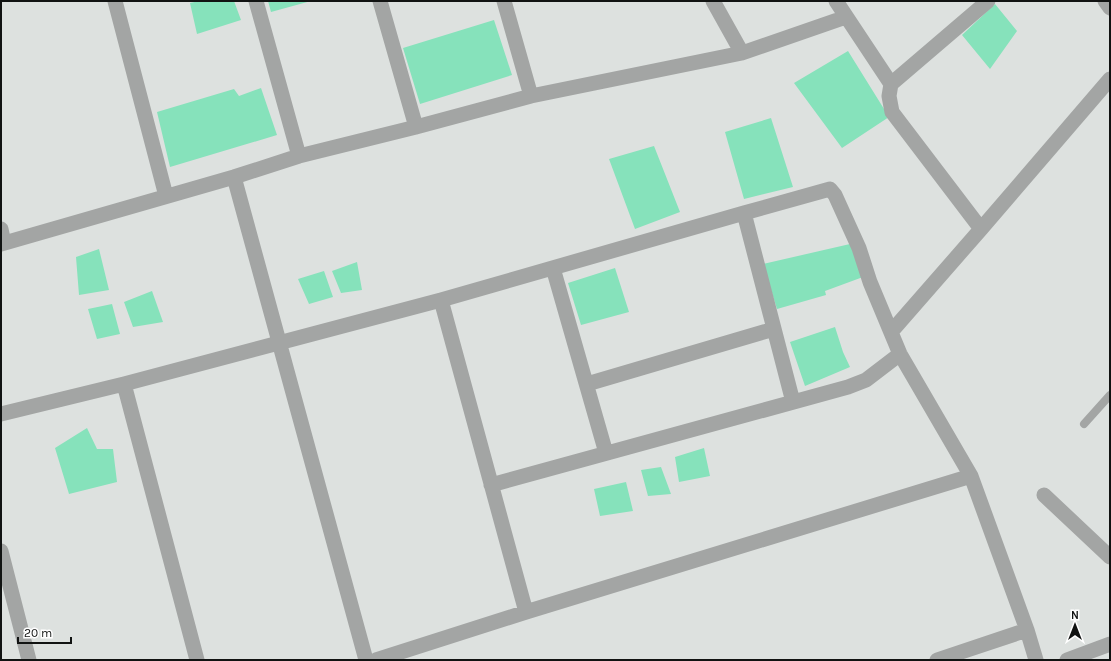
<svg xmlns="http://www.w3.org/2000/svg" width="1111" height="661" viewBox="0 0 1111 661" font-family="Karla,sans-serif">
  <rect width="100%" height="100%" fill="#dde1df"/>
  <path fill="#86e2bb" d="M 199,1 L 234,1 L 241,20 L 197,34 L 190,3 Z
    M 268,1 L 311,1 L 271,12 Z
    M 995,4 L 1017,31 L 990,69 L 962,35 Z
    M 494,20 L 512,75 L 420,104 L 403,48 Z
    M 848,51 L 889,117 L 842,148 L 794,83 Z
    M 261,88 L 277,135 L 170,167 L 157,112 L 234,89 L 239,96 Z
    M 771,118 L 793,187 L 744,199 L 725,132 Z
    M 654,146 L 680,212 L 635,229 L 609,159 Z
    M 850,244 L 863,277 L 825,291 L 826,295 L 777,309 L 763,264 Z
    M 99,249 L 109,290 L 79,295 L 76,257 Z
    M 357,262 L 362,290 L 341,293 L 332,271 Z
    M 615,268 L 629,312 L 581,325 L 568,283 Z
    M 324,271 L 333,297 L 309,304 L 298,279 Z
    M 152,291 L 163,322 L 133,327 L 124,302 Z
    M 112,304 L 120,334 L 97,339 L 88,309 Z
    M 835,327 L 843,352 L 850,367 L 805,386 L 790,342 Z
    M 87,428 L 97,449 L 113,449 L 117,482 L 69,494 L 55,448 Z
    M 704,448 L 710,476 L 679,482 L 675,457 Z
    M 661,467 L 671,494 L 648,496 L 641,470 Z
    M 626,482 L 633,511 L 600,516 L 594,489 Z"/>
  <g fill="none" stroke-linecap="round" stroke-linejoin="round">
    <path stroke="#a3a5a4" stroke-width="8" d="M 1084,424 L 1110,395"/>
    <path stroke="#a3a5a4" stroke-width="15" d="M 115,1 L 166,196
      M 256,1 L 299,156
      M 380,1 L 416,127
      M 504,1 L 531,96
      M 713,1 L 742,53
      M 836,1 L 891,84
      M 1105,1 L 1110,8
      M 234,177 L 366,660
      M 744,213 L 793,402
      M 1,229 L 4,243
      M 981,229 L 892,112 L 889,96 L 891,84 L 988,1
      M 1,244 L 234,177 L 299,156 L 416,127 L 531,96 L 742,53 L 846,17
      M 553,268 L 606,453
      M 441,300 L 526,612
      M 891,332 L 981,229 L 1110,79
      M 124,384 L 197,660
      M 587,384 L 774,329
      M 1,414 L 124,384 L 441,300 L 744,213 L 830,189 L 835,195 L 859,248 L 870,282 L 900,354 L 971,476 L 1027,630 L 1036,660
      M 491,485 L 848,387 L 866,380 L 900,354
      M 1044,495 L 1110,557
      M 1,551 L 29,660
      M 376,660 L 526,612 L 971,476
      M 937,660 L 1027,630
      M 1067,660 L 1110,644"/>
  </g>
  <rect width="1111" height="661" fill="none" stroke="#111312" stroke-width="4"/>
  <g transform="translate(1075 625)" stroke="#ffffff" stroke-width="3" paint-order="stroke">
  <path d="M0-3L7 15L0 10L-7 15Z" fill="#111312"/>
  <text y="-6" font-size="11" font-weight="bold" text-anchor="middle" fill="#111312">N</text>
  </g>
  <path d="M18 637v6h53v-6" fill="none" stroke="#111312" stroke-width="2"/>
  <text x="24" y="637" font-size="12" fill="#111312" stroke="#ffffff" stroke-width="3" paint-order="stroke">20 m</text>
</svg>
